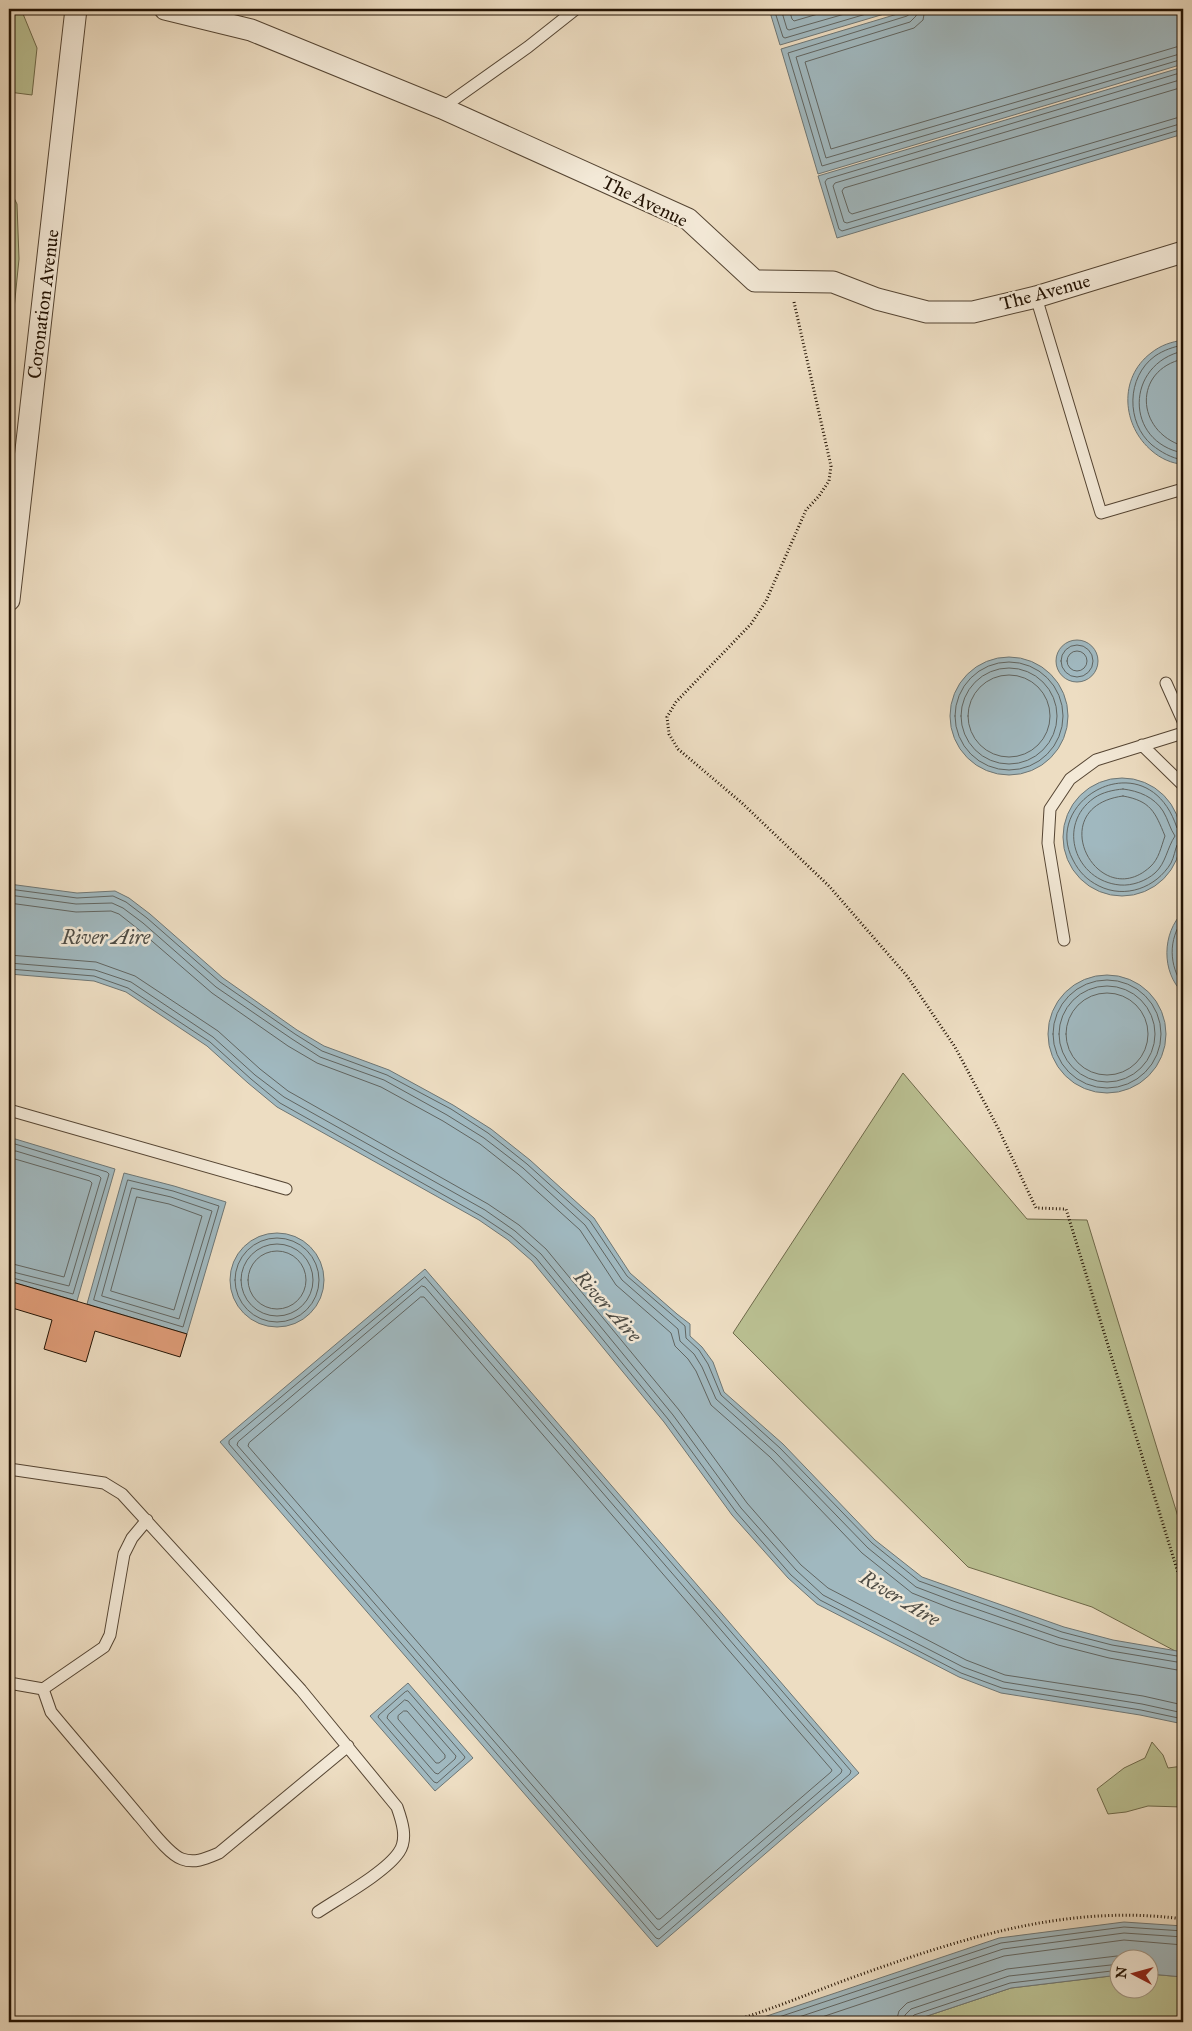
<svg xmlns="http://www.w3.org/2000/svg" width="1192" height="2031" viewBox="0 0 1192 2031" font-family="'IM FELL Great Primer',serif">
  <rect width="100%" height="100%" fill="#edddc2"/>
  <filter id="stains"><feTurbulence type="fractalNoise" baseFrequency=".004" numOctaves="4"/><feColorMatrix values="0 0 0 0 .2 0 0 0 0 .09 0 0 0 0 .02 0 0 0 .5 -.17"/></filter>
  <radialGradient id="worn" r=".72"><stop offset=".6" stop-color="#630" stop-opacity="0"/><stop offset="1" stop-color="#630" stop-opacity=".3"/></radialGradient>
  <path fill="#bac092" stroke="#6e694a" d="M 9,9 L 21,9 L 37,48 L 32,95 L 9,92 Z
    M 9,188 L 17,204 L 19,259 L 9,359 Z
    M 903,1073 L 1027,1219 L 1087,1220 L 1183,1533 L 1183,1652 L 1177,1652 L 1092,1607 L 968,1567 L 733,1333 Z
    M 1152,1742 L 1163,1755 L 1168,1768 L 1183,1766 L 1183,1807 L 1148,1806 L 1126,1812 L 1108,1814 L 1097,1789 L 1124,1768 L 1145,1758 Z
    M 1150,1974 L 1183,1977 L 1183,2017 L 1151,2022 L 909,2022 L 1011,1988 L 1119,1975 L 1120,1988 L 1150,1988 Z"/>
  <path fill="#a0b8bf" stroke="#6e7674" d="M 769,9 L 901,9 L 780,45 Z
    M 914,9 L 1183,9 L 1183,64 L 818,174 L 781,49 Z
    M 1183,67 L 1183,134 L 837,238 L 818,176 Z
    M 1183,340 L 1183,464 C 1172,464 1160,458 1152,451 C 1122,426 1118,378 1151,353 C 1161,345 1171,342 1183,340 Z
    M 1183,538 L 1183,588 C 1176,572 1176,554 1183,538 Z
    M1056 661a21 21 0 1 1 42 0a21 21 0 1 1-42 0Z
    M950 716a59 59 0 1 1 118 0a59 59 0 1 1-118 0Z
    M1063 837a59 59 0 1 1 118 0a59 59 0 1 1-118 0Z
    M 9,884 L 77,893 L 115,891 L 129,898 L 150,914 L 223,978 L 297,1030 L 324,1046 L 389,1070 L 453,1105 L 491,1129 L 530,1160 L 594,1218 L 630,1273 L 677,1314 L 690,1324 L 690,1336 L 702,1347 L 713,1362 L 724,1392 L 783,1444 L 875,1540 L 922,1577 L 1064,1627 L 1113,1640 L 1183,1652 L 1183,1724 L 1140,1715 L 1001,1693 L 959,1677 L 817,1604 L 788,1578 L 732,1515 L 664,1422 L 532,1261 L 508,1240 L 479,1220 L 277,1107 L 248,1083 L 207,1046 L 126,992 L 94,981 L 9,974 Z
    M 1183,912 L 1183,993 C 1161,972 1162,933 1183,912 Z
    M1048 1034a59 59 0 1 1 118 0a59 59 0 1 1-118 0Z
    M 12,1138 L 115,1169 L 77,1301 L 9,1281 L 9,1148 Z
    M 124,1173 L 174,1186 L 226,1202 L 187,1334 L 87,1304 Z
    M230 1280a47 47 0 1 1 94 0a47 47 0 1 1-94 0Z
    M 425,1269 L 859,1773 L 657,1947 L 220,1442 Z
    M 408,1683 L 473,1758 L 435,1791 L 370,1716 Z
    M 1124,1922 L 1183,1926 L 1183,1977 L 1150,1974 L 1150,1958 L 1120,1958 L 1119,1975 L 1011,1988 L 909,2022 L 749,2022 L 999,1938 Z"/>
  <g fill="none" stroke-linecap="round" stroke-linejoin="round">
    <path stroke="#616561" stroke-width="1" d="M 774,9 L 783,37 L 785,38 L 883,9
      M 781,9 L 787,29 L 789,30 L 862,9
      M 789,9 L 792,19 L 794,21 L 835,9
      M 911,9 L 911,13 L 907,16 L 788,53 L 822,166 L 1183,59
      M 918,9 L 916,16 L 910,22 L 796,57 L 826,158 L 1183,53
      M 925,9 L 923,20 L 914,28 L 805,62 L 831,149 L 1183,45
      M 1183,72 L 827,179 L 825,182 L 839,229 L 842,231 L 1183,129
      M 1183,79 L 835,183 L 833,186 L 844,222 L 847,223 L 1183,123
      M 1183,87 L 844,188 L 842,191 L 849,212 L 852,214 L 1183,116
      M 1183,345 C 1173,347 1164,350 1155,356 C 1126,377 1126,423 1152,445 C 1161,452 1171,458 1183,460
      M 1183,351 C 1125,364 1124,442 1183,453
      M 1183,359 C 1133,370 1135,431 1183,446
      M1061 661a16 16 0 1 1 32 0a16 16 0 1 1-32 0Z
      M1067 661a10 10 0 1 1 20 0a10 10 0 1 1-20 0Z
      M955 716a54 54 0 1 1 108 0a54 54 0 1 1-108 0Z
      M961 716a48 48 0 1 1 96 0a48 48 0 1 1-96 0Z
      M968 716a41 41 0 1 1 82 0a41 41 0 1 1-82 0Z
      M 1123,789 C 1139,791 1154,797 1163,811 C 1168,819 1170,829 1175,836 C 1167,848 1166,863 1155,873 C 1146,881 1132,886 1120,885 C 1075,881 1056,825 1094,798 C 1103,792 1113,790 1123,789 Z
      M 1123,796 C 1151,801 1155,812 1165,836 C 1161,847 1159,859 1150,867 C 1098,914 1041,807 1123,796 Z
      M 1183,831 L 1177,828 C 1148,739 1040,799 1073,860 C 1079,872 1087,880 1099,886 C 1125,899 1156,888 1171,863 C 1174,857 1175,850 1177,845 L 1183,842
      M 9,889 L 77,898 L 113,896 L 126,902 L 147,918 L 220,982 L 295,1034 L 322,1051 L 387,1075 L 451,1109 L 488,1133 L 527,1164 L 590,1221 L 627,1276 L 685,1326 L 686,1338 L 699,1350 L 708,1364 L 721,1395 L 780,1448 L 872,1543 L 919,1581 L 1062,1632 L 1112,1645 L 1183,1657
      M 9,895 L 76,904 L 112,903 L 123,908 L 143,923 L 216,987 L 292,1039 L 320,1057 L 384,1080 L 447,1115 L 484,1138 L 523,1168 L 585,1225 L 622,1280 L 678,1329 L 680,1341 L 694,1354 L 702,1367 L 716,1399 L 775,1452 L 868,1548 L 916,1587 L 953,1601 L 1060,1638 L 1111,1651 L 1183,1663
      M 9,903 L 76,912 L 111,911 L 119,914 L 138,929 L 212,993 L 288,1046 L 317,1063 L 381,1087 L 443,1121 L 480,1144 L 518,1174 L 580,1230 L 616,1285 L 671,1333 L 675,1346 L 688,1359 L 696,1371 L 711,1405 L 770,1457 L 862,1553 L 912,1593 L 950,1608 L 1058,1645 L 1109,1658 L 1183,1671
      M 1183,919 C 1168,940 1169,965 1183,986
      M 9,955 L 96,962 L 135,976 L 218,1031 L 260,1069 L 288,1091 L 488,1204 L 519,1225 L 546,1249 L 679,1410 L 747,1503 L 801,1565 L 828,1588 L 966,1660 L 1005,1675 L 1143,1696 L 1183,1705
      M 9,963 L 95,970 L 131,982 L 213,1037 L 255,1075 L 284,1097 L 485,1210 L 515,1231 L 541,1254 L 673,1415 L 741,1508 L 796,1570 L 823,1595 L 963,1667 L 1004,1682 L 1142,1704 L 1183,1713
      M 9,969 L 94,976 L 128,988 L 210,1042 L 251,1079 L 280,1103 L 481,1216 L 511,1236 L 536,1258 L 668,1419 L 736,1512 L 791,1575 L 820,1600 L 961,1673 L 1002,1688 L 1141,1710 L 1183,1719
      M1053 1034a54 54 0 1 1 108 0a54 54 0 1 1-108 0Z
      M1059 1034a48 48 0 1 1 96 0a48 48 0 1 1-96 0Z
      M1066 1034a41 41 0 1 1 82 0a41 41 0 1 1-82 0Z
      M 9,1145 L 15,1144 L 107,1172 L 109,1174 L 73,1294 L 9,1277
      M 9,1152 L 16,1151 L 99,1176 L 101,1178 L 69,1286 L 9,1271
      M 9,1159 L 15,1159 L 90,1181 L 92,1183 L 64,1277 L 9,1263
      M 128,1180 L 173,1191 L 219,1206 L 183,1327 L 94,1300 Z
      M 132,1188 L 171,1197 L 212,1211 L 179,1319 L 102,1296 Z
      M 137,1197 L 169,1204 L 202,1216 L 174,1310 L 111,1291 Z
      M235 1280a42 42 0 1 1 84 0a42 42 0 1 1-84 0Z
      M241 1280a36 36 0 1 1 72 0a36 36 0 1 1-72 0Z
      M248 1280a29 29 0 1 1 58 0a29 29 0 1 1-58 0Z
      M 425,1277 L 851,1771 L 850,1774 L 659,1939 L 656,1938 L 229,1444 L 229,1441 Z
      M 422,1286 L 425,1287 L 842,1770 L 841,1773 L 659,1930 L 657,1929 L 237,1445 L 238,1442 Z
      M 421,1297 L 424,1297 L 832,1770 L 831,1772 L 660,1919 L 657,1919 L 248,1446 L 249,1443 Z
      M 408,1691 L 465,1757 L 464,1759 L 437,1783 L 434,1782 L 378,1717 L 379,1715 L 405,1692 Z
      M 405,1700 L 408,1701 L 456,1756 L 455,1759 L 438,1774 L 435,1773 L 387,1718 L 388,1715 Z
      M 404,1711 L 407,1711 L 445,1755 L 445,1758 L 439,1763 L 436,1763 L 398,1719 L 398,1716 Z
      M 764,2022 L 1001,1943 L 1124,1927 L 1183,1931
      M 784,2022 L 1003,1949 L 1124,1933 L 1183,1937
      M 807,2022 L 1004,1956 L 1124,1940 L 1183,1945
      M 896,2022 L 899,2011 L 907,2003 L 1007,1969 L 1117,1956 L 1128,1958
      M 904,2022 L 905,2015 L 911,2009 L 1009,1976 L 1120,1964
      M 910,2022 L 911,2018 L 914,2015 L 1010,1983 L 1120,1970"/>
  </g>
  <path fill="#df9c78" stroke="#221203" d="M 9,1281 L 187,1334 L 180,1357 L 95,1331 L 86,1362 L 44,1349 L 52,1320 L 9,1307 Z"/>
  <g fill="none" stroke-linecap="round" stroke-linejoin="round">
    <g stroke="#554533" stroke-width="13">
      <path id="service" d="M 442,108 L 528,47 L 576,9
        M 1036,297 L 1101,513 L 1183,489
        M 1166,683 L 1183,721
        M 1142,745 L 1183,785
        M 1064,940 L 1048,843 L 1050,809 L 1070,779 L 1096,760 L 1183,733
        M 9,1110 L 286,1189
        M 9,1469 L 104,1483 L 122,1494 L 301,1690 L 397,1807 C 402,1821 408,1839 399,1852 C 386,1872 339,1898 318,1912
        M 9,1683 L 43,1689 L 104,1647 L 110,1635 L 124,1554 L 132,1538 L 147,1520
        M 43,1689 L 51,1712 C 80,1747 110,1781 139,1816 C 149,1827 168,1854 182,1859 C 195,1864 207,1858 219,1853 L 348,1746"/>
    </g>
    <g stroke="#554533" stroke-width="23">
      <path id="minor" d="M 165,9 L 251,30 L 442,108 L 688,219 L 755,281 L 833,282 L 877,299 L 927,312 L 973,312 L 1036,297 L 1183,252
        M 9,600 L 76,9"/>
    </g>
    <path stroke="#221203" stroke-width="3" stroke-dasharray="1 2.5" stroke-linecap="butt" d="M 794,302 L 831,466 L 829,481 L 819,496 L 806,510 L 766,601 L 751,624 L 676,702 L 667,717 L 669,734 L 678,749 L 742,803 L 829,886 L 907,976 L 955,1047 L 998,1128 L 1036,1208 L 1066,1209 L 1183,1589
      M 729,2022 C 775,2009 819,1989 865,1973 C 969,1936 1071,1904 1183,1919"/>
    <use href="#service" stroke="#f3e9d7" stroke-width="11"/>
    <use href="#minor" stroke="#f3e9d7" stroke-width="21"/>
  </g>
  <g text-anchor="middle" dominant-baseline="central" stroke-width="5" stroke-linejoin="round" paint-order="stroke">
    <g font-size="19" fill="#221203" stroke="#f3e9d7">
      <text transform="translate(645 201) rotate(26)">The Avenue</text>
      <text transform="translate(1045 292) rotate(-15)">The Avenue</text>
      <text transform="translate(43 304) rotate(-83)">Coronation Avenue</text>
    </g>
    <g font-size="20" font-style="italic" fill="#4e4c45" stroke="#f3e9d7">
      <text x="106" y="937">River Aire</text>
      <text transform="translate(608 1306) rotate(48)">River Aire</text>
      <text transform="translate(900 1598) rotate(31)">River Aire</text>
    </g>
  </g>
  <rect width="1192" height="2031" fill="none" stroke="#edddc2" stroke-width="30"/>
  <rect x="10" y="10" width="1172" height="2011" fill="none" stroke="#221203" stroke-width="2.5"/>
  <rect x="15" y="15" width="1162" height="2001" fill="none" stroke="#221203"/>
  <g transform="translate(1134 1974) rotate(276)"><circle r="24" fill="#f3e9d7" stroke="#9f9382"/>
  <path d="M0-4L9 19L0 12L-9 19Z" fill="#8f2418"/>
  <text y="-8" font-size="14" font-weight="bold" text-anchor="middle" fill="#221203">N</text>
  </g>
  <rect width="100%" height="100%" filter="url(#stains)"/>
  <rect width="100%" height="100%" fill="url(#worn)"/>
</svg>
